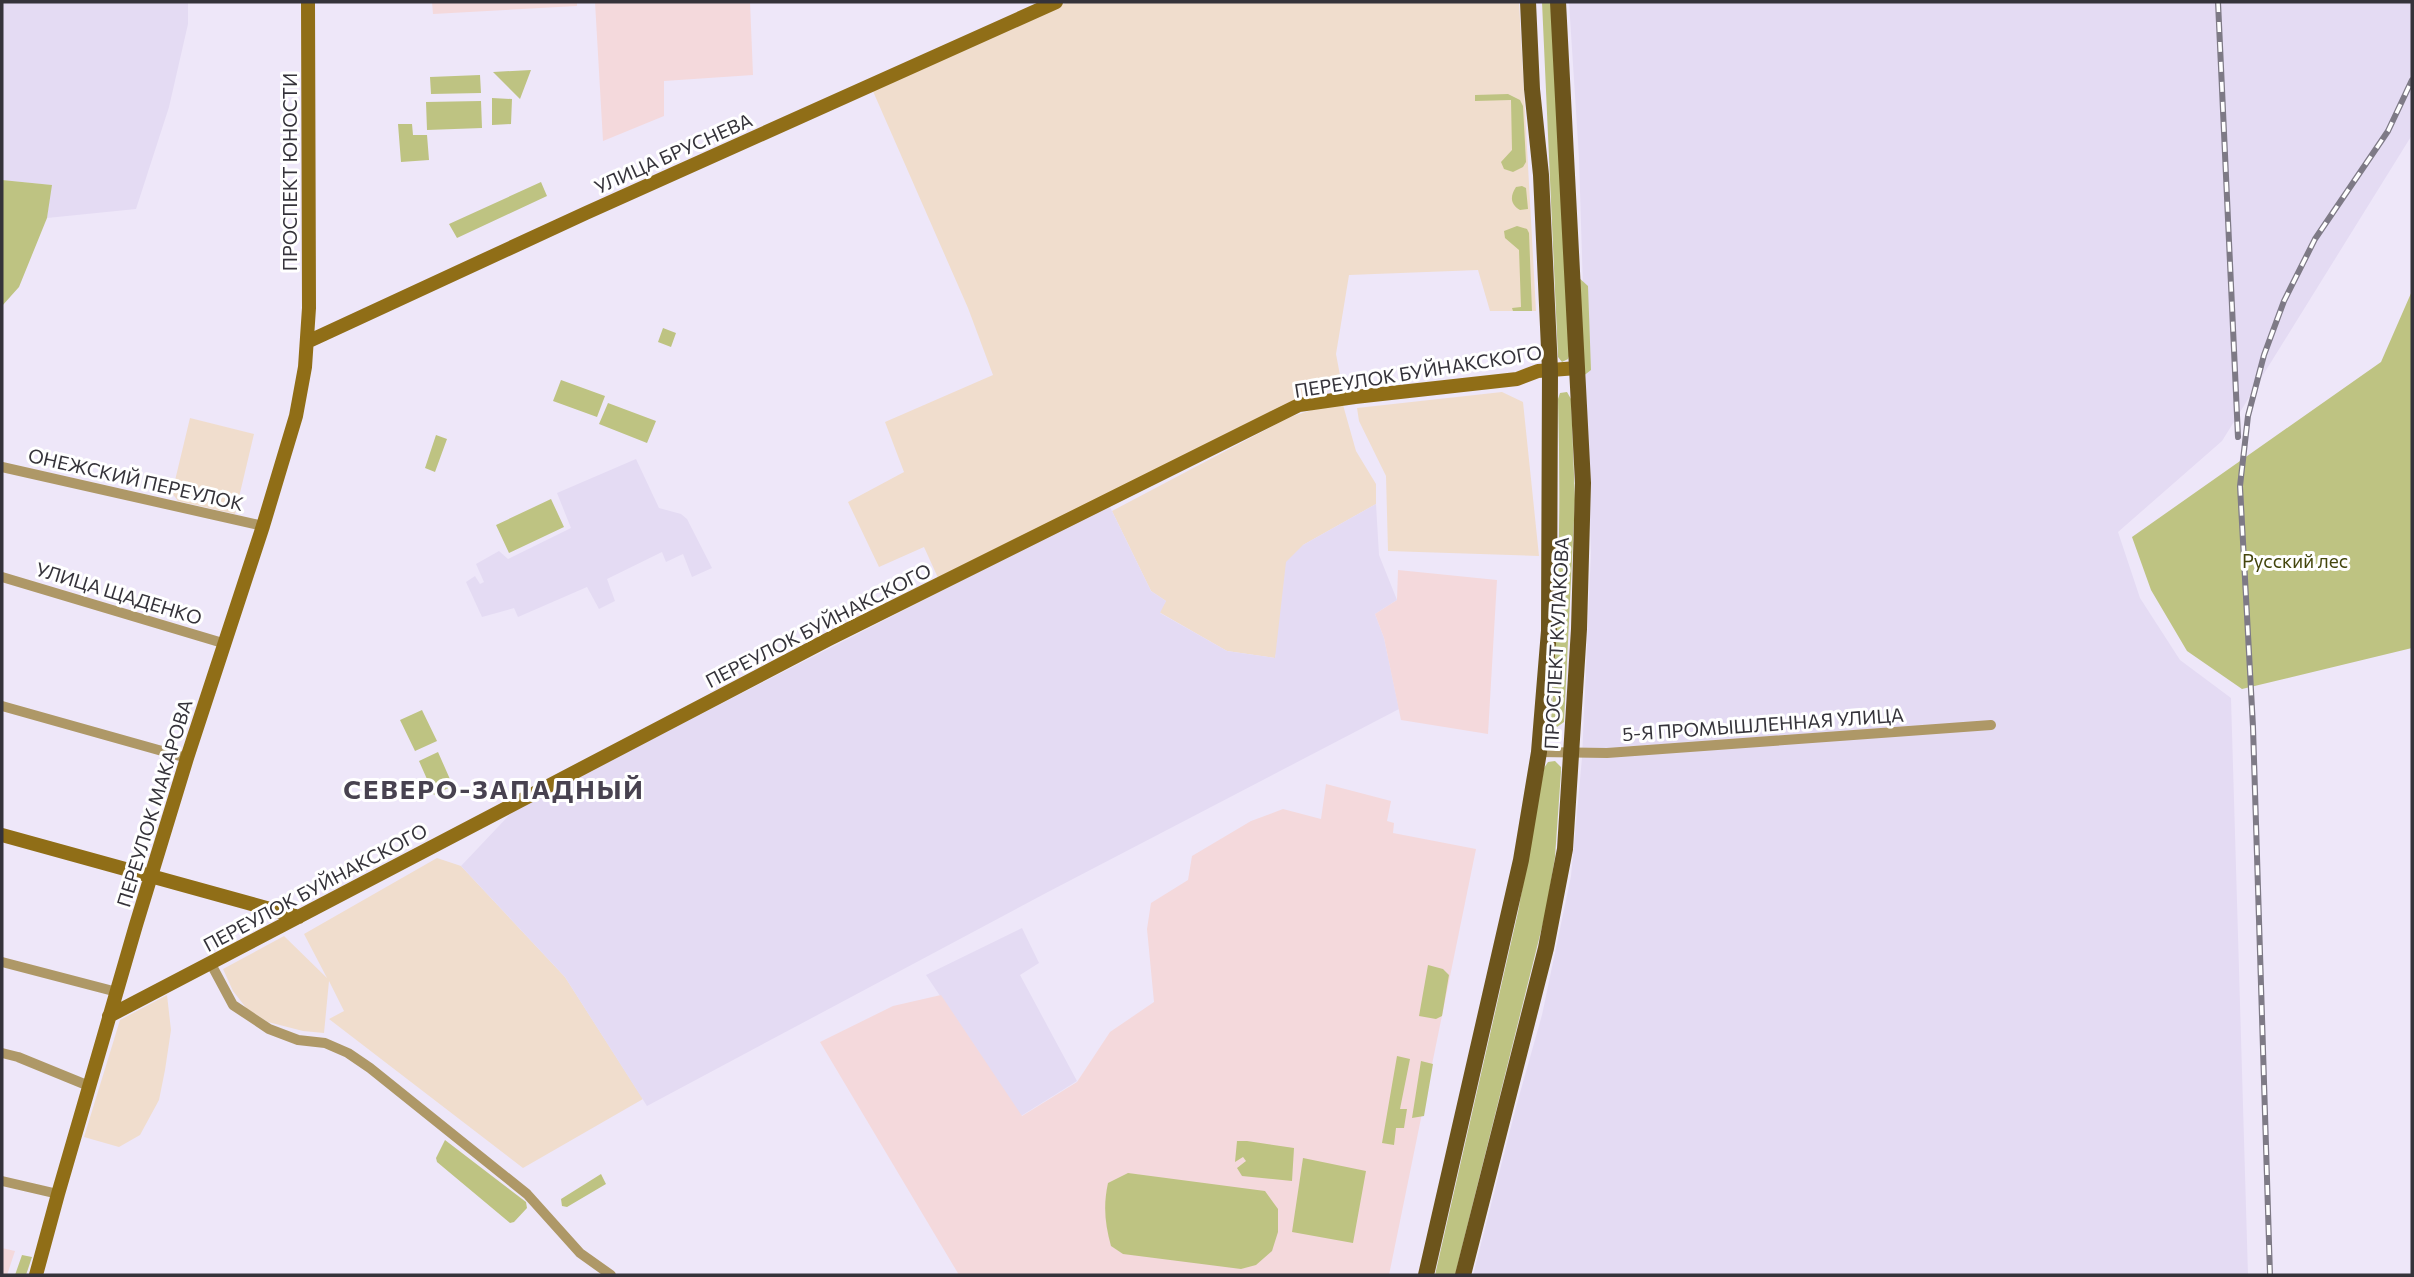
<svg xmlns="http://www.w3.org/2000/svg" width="2414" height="1277" viewBox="0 0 2414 1277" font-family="Commissioner,sans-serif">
  <rect width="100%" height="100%" fill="#eee7f9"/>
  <path fill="#f0ddcd" d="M 1068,2 L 1519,2 L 1536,311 L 1490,311 L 1478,270 L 1349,275 L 1336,354 L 1342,386 L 1292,402 L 939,580 L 924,547 L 879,567 L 848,502 L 904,472 L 885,422 L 993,375 L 968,308 L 872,89 Z
    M 1502,392 L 1523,402 L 1539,556 L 1388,551 L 1386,476 L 1359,421 L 1357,408 Z
    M 1343,405 L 1356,451 L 1376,484 L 1376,504 L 1303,545 L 1275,658 L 1227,651 L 1159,612 L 1166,601 L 1151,591 L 1112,511 L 1290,417 L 1312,410 Z
    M 190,418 L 254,434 L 235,514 L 178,501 L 172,493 Z
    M 437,858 L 461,866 L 565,977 L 643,1099 L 523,1168 L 329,1019 L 344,1011 L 329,981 L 324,1033 L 303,1031 L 268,1022 L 247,1009 L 233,991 L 223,969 L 284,936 L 327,978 L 304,934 Z
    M 167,995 L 171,1030 L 165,1070 L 159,1100 L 140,1135 L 119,1147 L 84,1137 L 120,1020 Z"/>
  <path fill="#e4dbf3" d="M 2,2 L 188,2 L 188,24 L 169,107 L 136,209 L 47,218 L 51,185 L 2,180 Z
    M 1569,2 L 2412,2 L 2412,135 L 2222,441 L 2118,532 L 2140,598 L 2180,660 L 2231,698 L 2248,1275 L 1473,1275 L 1516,1107 L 1542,1015 L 1571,876 L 1582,758 L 1591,552 L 1579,158 Z
    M 636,459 L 659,508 L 681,514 L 687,519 L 712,568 L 692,577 L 683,554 L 666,562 L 662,552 L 607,579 L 615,601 L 599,609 L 587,587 L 518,617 L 514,608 L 482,617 L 466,582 L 475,576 L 480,584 L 484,582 L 476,564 L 499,551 L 508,559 L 571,528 L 557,493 Z
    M 1376,504 L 1379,555 L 1397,600 L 1375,614 L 1384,638 L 1399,709 L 1046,893 L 647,1106 L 565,977 L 461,866 L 514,810 L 1109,505 L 1151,591 L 1166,601 L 1160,613 L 1227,651 L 1275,658 L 1286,562 L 1303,545 Z
    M 1022,928 L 1039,963 L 1020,975 L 1077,1081 L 1021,1116 L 926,975 Z"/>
  <path fill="#f4d9dc" d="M 432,2 L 577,2 L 577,6 L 433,14 Z
    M 595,2 L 750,2 L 753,75 L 664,81 L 664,116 L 603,141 Z
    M 1398,570 L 1497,580 L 1488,734 L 1401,720 L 1384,638 L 1375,614 L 1397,600 Z
    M 1326,784 L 1391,801 L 1387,821 L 1394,823 L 1393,833 L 1476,849 L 1389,1275 L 959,1275 L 820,1042 L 893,1006 L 941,995 L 1022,1116 L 1077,1082 L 1110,1032 L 1154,1002 L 1147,929 L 1151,903 L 1188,880 L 1192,856 L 1251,821 L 1283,809 L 1321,819 Z
    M 2,1248 L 15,1251 L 7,1275 L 2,1275 Z"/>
  <path fill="#bec382" d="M 1542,2 L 1554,2 L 1569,356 L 1568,359 L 1562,362 L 1558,357 Z
    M 531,70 L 520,99 L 493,72 Z
    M 480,75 L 481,93 L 431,94 L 430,77 Z
    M 1508,94 L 1520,100 L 1523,106 L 1526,162 L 1523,167 L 1513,172 L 1504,169 L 1501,162 L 1512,150 L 1511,100 L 1475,101 L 1475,95 Z
    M 492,98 L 512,99 L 511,124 L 492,125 Z
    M 481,101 L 482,128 L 427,130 L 426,102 Z
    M 398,124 L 412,124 L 413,135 L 427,135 L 429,160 L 401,162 Z
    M 2,180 L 52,185 L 47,218 L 19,287 L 2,306 Z
    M 541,182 L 547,196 L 457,238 L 449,224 Z
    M 1522,186 L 1526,188 L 1528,209 L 1520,210 C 1510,204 1510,196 1516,187 Z
    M 1517,226 L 1527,229 L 1529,233 L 1532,311 L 1513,311 L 1512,308 L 1521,307 L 1519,250 L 1505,238 L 1504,231 Z
    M 1577,276 L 1588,286 L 1591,370 L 1582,377 Z
    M 2412,291 L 2412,648 L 2242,689 L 2187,651 L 2151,590 L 2132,537 L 2381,362 Z
    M 663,328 L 676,333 L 671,347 L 658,342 Z
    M 561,380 L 605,396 L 597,417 L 553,401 Z
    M 1567,392 L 1571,399 L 1575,500 L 1564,722 L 1557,727 L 1551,722 C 1559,614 1561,507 1558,399 L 1560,393 Z
    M 608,403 L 656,421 L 647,443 L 599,424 Z
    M 436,435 L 447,439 L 435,472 L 425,468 Z
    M 551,499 L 564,527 L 509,553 L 496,525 Z
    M 422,710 L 437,741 L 415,751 L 400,720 Z
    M 438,752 L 453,786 L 434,795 L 419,761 Z
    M 1555,761 L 1561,767 L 1561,772 L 1555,857 L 1546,911 L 1455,1275 L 1435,1275 L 1518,912 L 1544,768 L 1548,762 Z
    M 1428,965 L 1443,969 L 1449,975 L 1442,1016 L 1436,1019 L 1419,1016 Z
    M 1397,1056 L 1410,1059 L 1400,1109 L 1407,1109 L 1404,1128 L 1396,1128 L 1394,1145 L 1382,1143 Z
    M 1421,1061 L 1433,1064 L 1424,1116 L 1412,1118 Z
    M 445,1140 L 526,1202 L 527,1208 L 514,1222 L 510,1223 L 437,1162 L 436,1158 Z
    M 1237,1141 L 1247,1141 L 1294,1148 L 1292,1181 L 1242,1176 L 1237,1168 L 1246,1161 L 1243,1157 L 1235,1162 Z
    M 1303,1158 L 1366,1171 L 1353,1243 L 1292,1232 Z
    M 1128,1173 L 1265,1191 L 1278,1209 L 1278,1232 L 1272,1251 L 1256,1265 L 1241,1269 L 1123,1254 L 1111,1246 C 1105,1224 1103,1206 1108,1183 Z
    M 601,1174 L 606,1184 L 567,1207 L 562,1206 L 561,1199 Z
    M 22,1255 L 32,1257 L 26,1275 L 15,1275 Z"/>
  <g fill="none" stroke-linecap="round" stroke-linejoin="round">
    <path stroke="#ae9867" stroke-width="10" d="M 2,467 L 263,526
      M 2,577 L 226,644
      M 2,706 L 187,758
      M 1539,752 L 1607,753 L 1991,725
      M 2,962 L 117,992
      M 211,964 L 233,1005 L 269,1029 L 298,1040 L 325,1043 L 348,1053 L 370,1068 L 527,1194 L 580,1253 L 611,1275
      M 2,1053 L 18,1057 L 89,1086
      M 2,1181 L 58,1194"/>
    <path stroke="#906e17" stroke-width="14" d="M 307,342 L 586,213 L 1056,2
      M 2,835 L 299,917
      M 109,1016 L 829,639 L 1299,405 L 1355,397 L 1517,379 L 1538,371 L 1577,368
      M 36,1275 L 58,1194 L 136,925 L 187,758 L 263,526 L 296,416 L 305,367 L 309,308 L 308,2"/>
    <path stroke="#6d551c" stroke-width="16" d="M 1426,1275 L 1521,860 L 1539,752 L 1549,631 L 1550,370 L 1541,175 L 1532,89 L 1528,2
      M 1463,1275 L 1546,948 L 1565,849 L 1579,629 L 1583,483 L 1558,2"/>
    <g stroke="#7e7a86" stroke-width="6">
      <path id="rail" d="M 2218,2 L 2238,437
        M 2270,1275 L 2253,727 L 2240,486 L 2248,416 L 2264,355 L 2284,301 L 2315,239 L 2388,131 L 2412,80"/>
    </g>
    <use href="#rail" stroke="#fff" stroke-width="3.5" stroke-dasharray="10" stroke-linecap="butt"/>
  </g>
  <g text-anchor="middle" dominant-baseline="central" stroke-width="6" stroke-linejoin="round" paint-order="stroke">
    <g font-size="19" fill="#35333a" stroke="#fff">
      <text transform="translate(673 153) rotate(-24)">УЛИЦА БРУСНЕВА</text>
      <text transform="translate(289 172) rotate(-90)">ПРОСПЕКТ ЮНОСТИ</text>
      <text transform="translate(1418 371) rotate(-9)">ПЕРЕУЛОК БУЙНАКСКОГО</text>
      <text transform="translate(136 479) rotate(13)">ОНЕЖСКИЙ ПЕРЕУЛОК</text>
      <text transform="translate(119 593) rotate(17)">УЛИЦА ЩАДЕНКО</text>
      <text transform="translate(818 625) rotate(-27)">ПЕРЕУЛОК БУЙНАКСКОГО</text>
      <text transform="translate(1556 643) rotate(-87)">ПРОСПЕКТ КУЛАКОВА</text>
      <text transform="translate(1763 724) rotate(-4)">5-Я ПРОМЫШЛЕННАЯ УЛИЦА</text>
      <text transform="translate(154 803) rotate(-73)">ПЕРЕУЛОК МАКАРОВА</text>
      <text transform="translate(315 887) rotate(-28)">ПЕРЕУЛОК БУЙНАКСКОГО</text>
    </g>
    <g font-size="19" fill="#44460d" stroke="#fff">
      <text x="2295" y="560">Русский лес</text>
    </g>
    <g font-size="26" font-weight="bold" letter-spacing="2" fill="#484250" stroke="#fff">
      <text x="494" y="788">СЕВЕРО-ЗАПАДНЫЙ</text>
    </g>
  </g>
  <rect width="2414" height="1277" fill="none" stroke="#35333a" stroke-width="7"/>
</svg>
